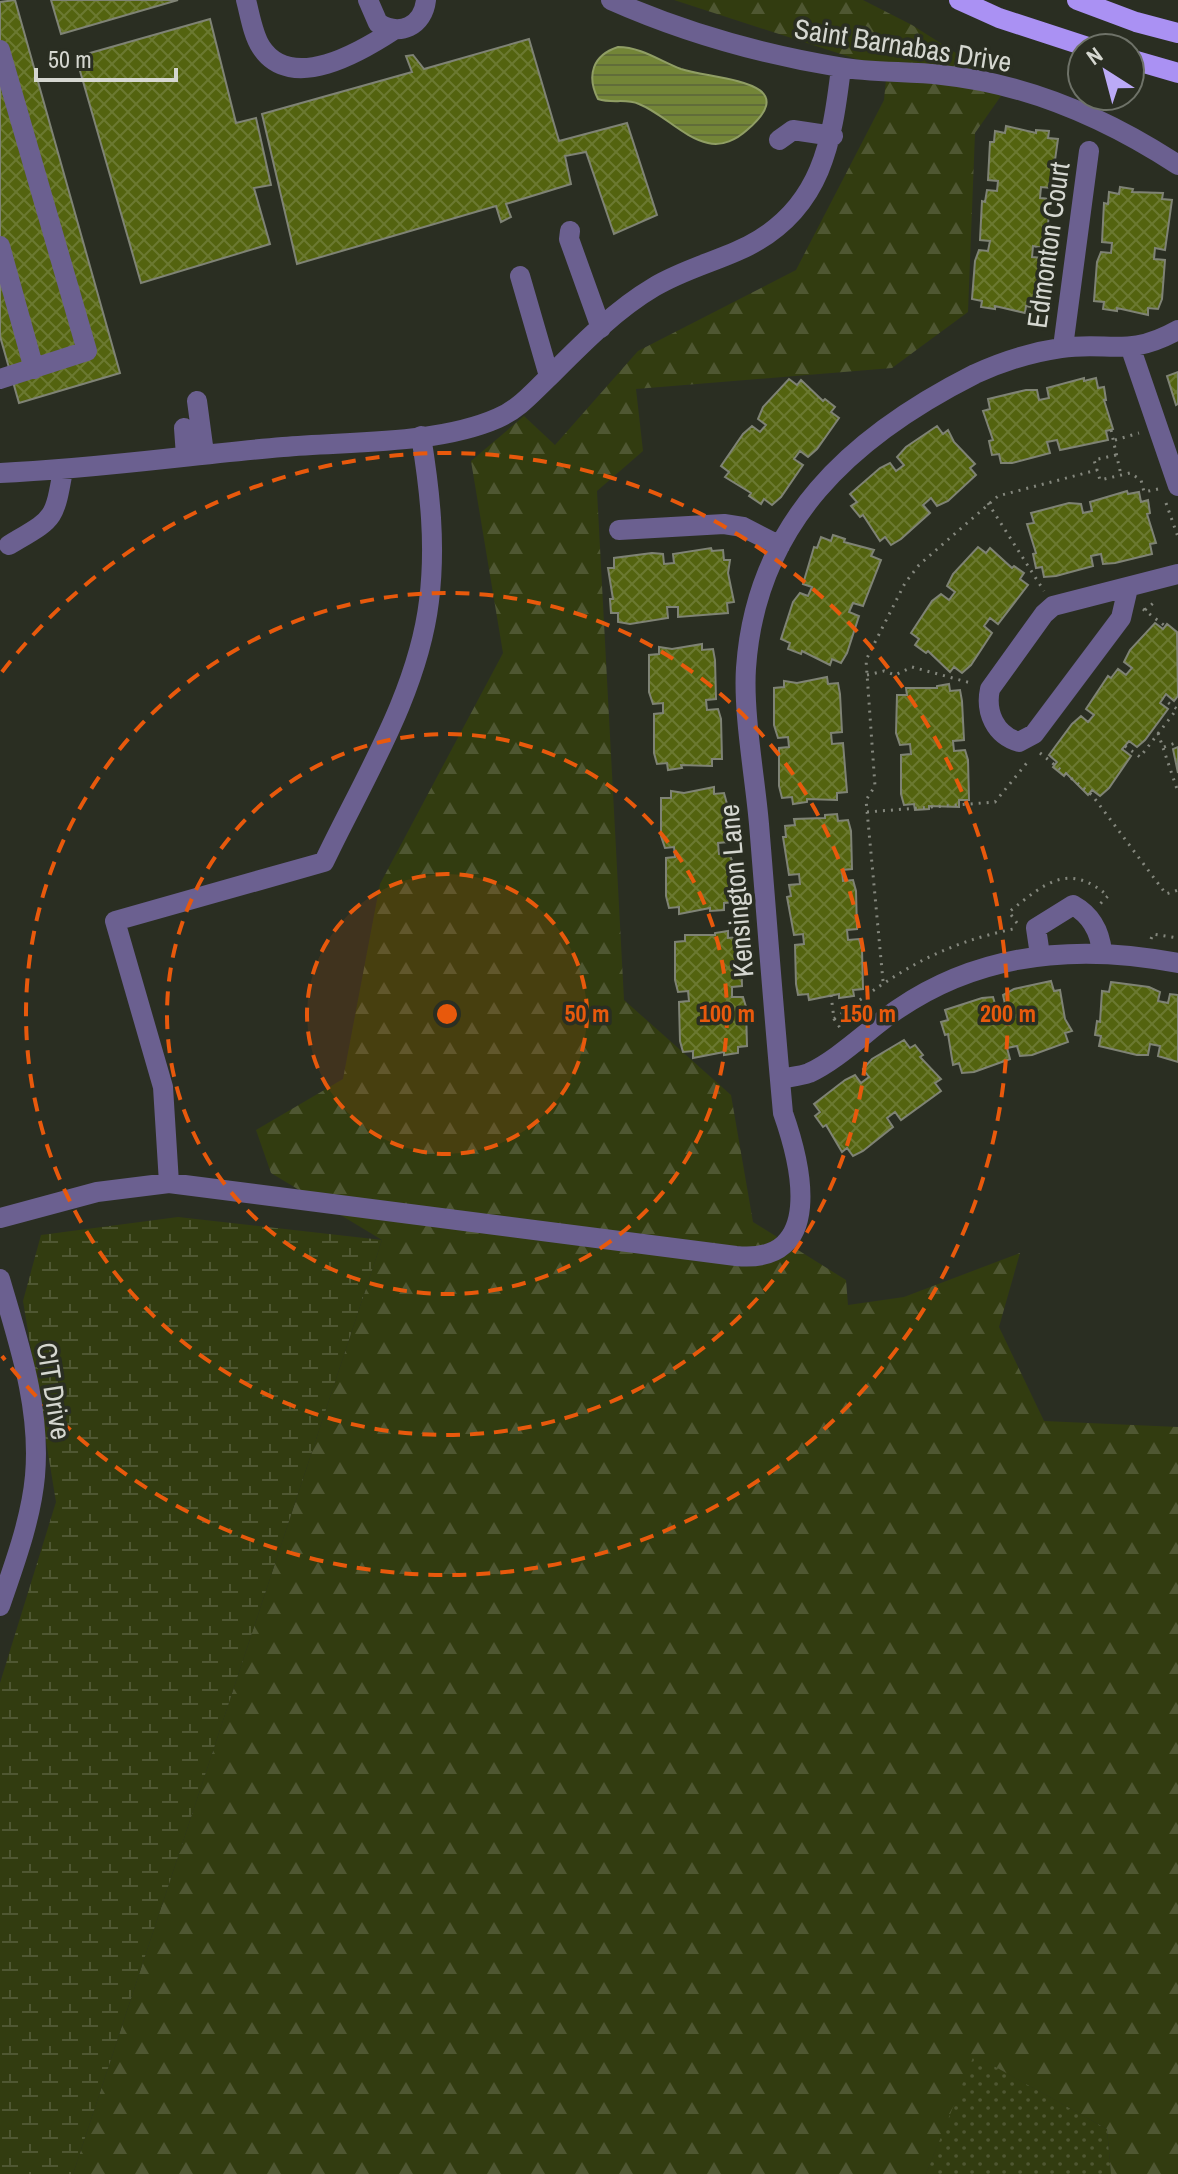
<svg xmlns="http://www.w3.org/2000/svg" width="1178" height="2174" viewBox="0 0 1178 2174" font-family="'Archivo Narrow',sans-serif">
  <defs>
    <pattern id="grass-dots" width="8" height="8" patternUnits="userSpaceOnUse" patternTransform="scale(2)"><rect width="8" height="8" fill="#323c10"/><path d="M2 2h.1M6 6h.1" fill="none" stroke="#4f5732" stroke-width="1.8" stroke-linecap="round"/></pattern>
    <pattern id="forest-firs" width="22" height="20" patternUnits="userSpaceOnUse" patternTransform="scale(2)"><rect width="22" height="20" fill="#323c10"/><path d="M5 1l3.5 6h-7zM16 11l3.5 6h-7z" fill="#4f5732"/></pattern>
    <pattern id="wetland-marsh" width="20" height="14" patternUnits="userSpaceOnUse" patternTransform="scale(2)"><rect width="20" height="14" fill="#323c10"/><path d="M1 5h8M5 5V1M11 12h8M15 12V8" fill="none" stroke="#4f5732"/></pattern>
    <pattern id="water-rules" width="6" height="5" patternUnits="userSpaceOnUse" patternTransform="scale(2)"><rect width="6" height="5" fill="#738537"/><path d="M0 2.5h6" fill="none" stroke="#616d39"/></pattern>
    <pattern id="building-cross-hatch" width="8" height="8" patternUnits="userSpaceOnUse" patternTransform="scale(2)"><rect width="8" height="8" fill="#53630f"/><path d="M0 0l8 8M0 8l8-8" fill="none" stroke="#6b7931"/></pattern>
  </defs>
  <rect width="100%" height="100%" fill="#2a2e22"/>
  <path fill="url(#grass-dots)" d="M 973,2054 L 1107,2129 L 1111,2174 L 926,2174 Z"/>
  <path fill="url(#forest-firs)" d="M 674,0 L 863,0 L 912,25 L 1008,86 L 975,133 L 968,312 L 892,368 L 636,389 L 643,451 L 597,491 L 624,1000 L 731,1095 L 753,1222 L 846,1280 L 848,1305 L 904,1297 L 1020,1253 L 999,1327 L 1044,1421 L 1178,1427 L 1178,2174 L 1111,2174 L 1107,2129 L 974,2055 L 926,2174 L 73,2174 L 382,1240 L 271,1173 L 256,1130 L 343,1079 L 380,884 L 503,653 L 471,461 L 524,416 L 555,445 L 638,351 L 796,270 L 884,100 L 887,69 Z"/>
  <path fill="url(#wetland-marsh)" d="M 178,1217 L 382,1240 L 73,2174 L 0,2174 L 0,1683 L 56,1502 L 23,1301 L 41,1235 Z"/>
  <path fill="url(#water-rules)" stroke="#909e65" stroke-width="2" d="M 618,47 C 641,47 660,61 681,69 C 713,80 807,79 747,130 C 737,139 722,147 708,143 C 684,138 662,113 639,104 C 625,98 613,104 598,99 C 586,75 593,55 618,47 Z"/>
  <path fill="url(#building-cross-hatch)" stroke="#7f8375" stroke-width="2" d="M 15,0 L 120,373 L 19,403 L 0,336 L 0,2 Z
    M 51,0 L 178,0 L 61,34 Z
    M 210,19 L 236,123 L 256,118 L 271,185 L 254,188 L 270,244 L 141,283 L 76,57 Z
    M 529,39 L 559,141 L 627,123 L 657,215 L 614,234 L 586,152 L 565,156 L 571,184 L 506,204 L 511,217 L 501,222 L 496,206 L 297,264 L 262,114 L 412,72 L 406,56 L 413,55 L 424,69 Z
    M 1006,126 L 1036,133 L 1036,130 L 1049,131 L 1048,138 L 1058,139 L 1051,188 L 1041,187 L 1040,198 L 1050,199 L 1047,237 L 1043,248 L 1033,246 L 1032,257 L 1042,258 L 1040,297 L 1036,308 L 1026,306 L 1025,313 L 995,306 L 995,309 L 981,307 L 982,301 L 972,299 L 975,261 L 979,250 L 988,251 L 990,241 L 980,240 L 982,201 L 985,202 L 987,190 L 997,191 L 998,181 L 988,180 L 990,142 L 994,142 L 995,131 L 1005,133 Z
    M 1120,187 L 1133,189 L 1132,192 L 1163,193 L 1162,199 L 1172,200 L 1165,250 L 1155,248 L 1154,259 L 1165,260 L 1162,299 L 1158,309 L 1148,308 L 1148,315 L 1117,308 L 1117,311 L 1103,309 L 1104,302 L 1094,301 L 1097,262 L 1101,252 L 1111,253 L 1112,243 L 1102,242 L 1104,203 L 1108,204 L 1109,192 L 1119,194 Z
    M 1178,372 L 1178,404 L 1176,405 L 1167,376 Z
    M 1084,378 L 1084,381 L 1096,378 L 1098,388 L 1104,387 L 1106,400 L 1104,400 L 1113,429 L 1106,431 L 1108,440 L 1060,450 L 1057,440 L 1047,442 L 1050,453 L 1012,463 L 1001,463 L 999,454 L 992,455 L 989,441 L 993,440 L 983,411 L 990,409 L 988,399 L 1026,390 L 1037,390 L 1039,400 L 1049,398 L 1047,388 Z
    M 789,379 L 797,385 L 801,380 L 823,401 L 825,399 L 835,407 L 831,412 L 839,418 L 817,449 L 808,457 L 800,451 L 794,459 L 803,465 L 781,497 L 772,505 L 764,499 L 761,504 L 749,496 L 751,493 L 725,477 L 729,472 L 721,466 L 743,434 L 752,426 L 760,432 L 766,425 L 758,419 L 763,407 Z
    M 937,426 L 943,434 L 948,430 L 954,442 L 975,464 L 970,468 L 976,475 L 948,501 L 937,506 L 931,498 L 923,505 L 930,513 L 901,539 L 891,545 L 885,537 L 880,541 L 863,515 L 860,517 L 851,506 L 857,502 L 850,494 L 880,468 L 890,463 L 896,471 L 904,465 L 897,457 L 906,447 Z
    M 1127,491 L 1128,494 L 1139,492 L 1141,502 L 1148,500 L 1150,513 L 1147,514 L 1156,543 L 1150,544 L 1152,554 L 1115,563 L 1103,564 L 1101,554 L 1091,556 L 1093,566 L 1056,576 L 1044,577 L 1042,567 L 1036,568 L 1033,554 L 1036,553 L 1027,524 L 1034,523 L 1031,513 L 1069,503 L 1081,504 L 1083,513 L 1092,511 L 1090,502 Z
    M 833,535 L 845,539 L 844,542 L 874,550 L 871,556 L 881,560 L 863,606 L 853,603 L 849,612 L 859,616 L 847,653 L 841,663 L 832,659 L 830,665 L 802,651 L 801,654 L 788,649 L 790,643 L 781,639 L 793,602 L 800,593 L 808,596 L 812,587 L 803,584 L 814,547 L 817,548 L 821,537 L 831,541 Z
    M 978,547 L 986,553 L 990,548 L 1012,568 L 1014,566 L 1024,573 L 1020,579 L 1028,585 L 998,624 L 990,618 L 984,626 L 992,633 L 971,665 L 962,673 L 954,667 L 950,672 L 928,651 L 926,653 L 915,645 L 919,639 L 911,633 L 932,601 L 941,594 L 949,600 L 955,592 L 947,586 L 953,574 Z
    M 711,548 L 712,551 L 723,550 L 724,560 L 730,560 L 728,573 L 734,602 L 727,603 L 728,613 L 678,617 L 678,607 L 667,607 L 668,618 L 630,624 L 618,622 L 618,613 L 611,613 L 610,599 L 613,599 L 608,568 L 614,568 L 614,558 L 652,553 L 663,554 L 664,564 L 674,563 L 673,554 Z
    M 1155,623 L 1163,629 L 1167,624 L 1177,632 L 1178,696 L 1174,701 L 1166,694 L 1160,703 L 1168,709 L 1145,740 L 1137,747 L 1129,741 L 1122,749 L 1131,756 L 1109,788 L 1100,796 L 1092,790 L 1088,795 L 1066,773 L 1064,776 L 1053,767 L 1057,762 L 1049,755 L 1072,724 L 1081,716 L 1088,722 L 1094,715 L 1086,709 L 1108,676 L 1111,678 L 1118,669 L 1126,675 L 1132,668 L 1124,662 L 1130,650 Z
    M 702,644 L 702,650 L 713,649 L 715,660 L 716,699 L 706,700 L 707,710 L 718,709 L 721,719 L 722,759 L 712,759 L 712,766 L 681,765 L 682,768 L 668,770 L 667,763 L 657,764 L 654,753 L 654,714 L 663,713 L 663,703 L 653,704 L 649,692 L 649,655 L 659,654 L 659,647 L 672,649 Z
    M 827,677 L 828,684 L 838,683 L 840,694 L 842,732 L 831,733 L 832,744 L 843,743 L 847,792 L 837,793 L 837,800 L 807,799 L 807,802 L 793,804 L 792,797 L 782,798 L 779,786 L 779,748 L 789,747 L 788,737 L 778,738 L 774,725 L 774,688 L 784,687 L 784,681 L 797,683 Z
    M 949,684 L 950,691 L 960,690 L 962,701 L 964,740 L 953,741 L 954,751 L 965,750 L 968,760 L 969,800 L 959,800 L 959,807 L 929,806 L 929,809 L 915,810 L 914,804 L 904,805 L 901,794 L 901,755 L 911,754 L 910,744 L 900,745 L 896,733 L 897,695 L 907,695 L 906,688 L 937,688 L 937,686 Z
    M 1178,747 L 1178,773 L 1173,749 Z
    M 714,787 L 714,794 L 724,793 L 727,804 L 728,842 L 718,843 L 719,854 L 729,853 L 733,863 L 734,902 L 724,903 L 724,910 L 710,911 L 710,908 L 679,914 L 679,907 L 669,908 L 666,896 L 666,858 L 675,857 L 674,847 L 665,848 L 661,836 L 661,798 L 671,798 L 671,791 L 684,793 Z
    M 837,814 L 838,821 L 848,820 L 851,831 L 852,869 L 842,870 L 843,881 L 853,880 L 856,891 L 857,929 L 847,930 L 848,940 L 859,939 L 862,950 L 863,989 L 853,990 L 854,996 L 839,998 L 839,994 L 809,1000 L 808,994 L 798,995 L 796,984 L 795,945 L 804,944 L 803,934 L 794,935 L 787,897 L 791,896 L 789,885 L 800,884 L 799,874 L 789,875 L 783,837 L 786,837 L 785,826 L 795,825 L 794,819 L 825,818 L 825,815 Z
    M 728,931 L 728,938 L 738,937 L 741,948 L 742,986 L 732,987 L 732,997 L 743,997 L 746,1007 L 747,1046 L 738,1047 L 738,1053 L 724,1055 L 724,1052 L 693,1058 L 693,1051 L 683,1052 L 680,1041 L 679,1002 L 689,1001 L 688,991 L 678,992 L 675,980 L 675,942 L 685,941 L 685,935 L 715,935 L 715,933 Z
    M 1051,981 L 1054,991 L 1060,990 L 1065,1019 L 1072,1031 L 1065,1033 L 1068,1042 L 1032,1055 L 1020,1056 L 1017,1046 L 1007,1048 L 1010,1059 L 974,1072 L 962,1073 L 959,1063 L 953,1065 L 948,1034 L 945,1035 L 941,1022 L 948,1020 L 945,1010 L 982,998 L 993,997 L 996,1007 L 1005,1004 L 1003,995 L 1014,989 Z
    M 1111,982 L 1149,987 L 1160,992 L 1158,1001 L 1168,1003 L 1170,994 L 1178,995 L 1178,1062 L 1158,1056 L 1160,1046 L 1150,1044 L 1148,1055 L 1137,1055 L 1099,1046 L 1101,1036 L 1095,1035 L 1097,1021 L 1100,1022 L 1102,991 L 1109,992 Z
    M 904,1040 L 910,1048 L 915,1045 L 923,1055 L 920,1057 L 941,1079 L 935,1083 L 941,1091 L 901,1120 L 895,1112 L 887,1118 L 893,1127 L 863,1151 L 853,1156 L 847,1148 L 842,1152 L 826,1125 L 823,1127 L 815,1116 L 820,1112 L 814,1104 L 845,1080 L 855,1075 L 861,1083 L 869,1077 L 863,1069 L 872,1059 Z"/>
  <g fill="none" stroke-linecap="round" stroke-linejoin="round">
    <path stroke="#84877d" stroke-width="3" stroke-dasharray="2 6" stroke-linecap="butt" d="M 1111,430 L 1121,475
      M 1115,440 L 1139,433
      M 1116,455 L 1094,460 L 1100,480 L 1130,473 L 1141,480 L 1144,492 L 1158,489
      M 988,503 L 1044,591
      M 1166,503 L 1178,537
      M 1143,609 L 1165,626
      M 1145,610 L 1157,600
      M 867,675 L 884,671 L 895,675 L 912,667 L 971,683
      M 1158,733 L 1178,792
      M 1125,746 L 1140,757 L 1177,709 L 1163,699
      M 1164,747 L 1178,742
      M 1040,753 L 1092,795 L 1166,894 L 1178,890
      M 867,812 L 995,802 L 1030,759
      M 1017,923 L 1009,912 C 1044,884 1068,861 1108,896 L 1100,904
      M 1151,939 L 1153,934 L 1178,938
      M 883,981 L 866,800 L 875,786 L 866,660 L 905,583 L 919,565 L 998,496 L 1097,470
      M 831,995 L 834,1019 L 841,1029
      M 834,1019 C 898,971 939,944 1018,928"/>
    <path stroke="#6b6090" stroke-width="20" d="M 246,0 C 250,15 253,35 261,47 C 291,94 362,51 394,30
      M 368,0 L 378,23 C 400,37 423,26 426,0
      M 611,0 C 683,32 761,54 839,67 C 872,73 908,71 942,75 C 1029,84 1106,118 1178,165
      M 0,50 L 87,351 L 0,379
      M 779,140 L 793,130 L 833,136
      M 570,231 L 569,239 L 601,328
      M 0,246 L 34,369
      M 520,276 L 549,376
      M 1063,347 L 1089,151
      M 1131,349 L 1178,486
      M 197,401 L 204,453
      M 184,428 L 186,456
      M 0,473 C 95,469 188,455 283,447 C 349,441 437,445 498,418 C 519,409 532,393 549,377 C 581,345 615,310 654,287 C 684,269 718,261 748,246 C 822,208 832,142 841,68
      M 619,530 L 724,524 L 743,527 L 780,546
      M 9,545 C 54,518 54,522 63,470
      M 1128,588 L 1121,618 L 1034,734 L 1019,742 C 995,735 985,712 990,689 L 1044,614 L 1053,606 L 1178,574
      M 1040,955 L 1036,928 L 1073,905 C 1091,915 1100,932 1102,952
      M 780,1079 C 789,1077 801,1076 809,1073 C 838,1060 871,1027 898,1009 C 983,951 1080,944 1178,963
      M 169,1183 L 163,1087 L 115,921 L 324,862 C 363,780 418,693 429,601 C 436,545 430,491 421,436
      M 0,1218 L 97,1192 L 169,1183 L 736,1256 C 826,1265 801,1164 783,1113 C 774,1017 767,921 759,824 C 755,777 743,714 746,668 C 756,522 852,436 975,374 C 1001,362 1033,352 1061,348 C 1110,341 1128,358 1178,330
      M 0,1279 C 19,1344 41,1408 35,1476 C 31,1520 14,1565 0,1606"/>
    <path stroke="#aa91f3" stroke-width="20" d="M 959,0 L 999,18 L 1091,48
      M 1077,0 L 1136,22 L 1178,33
      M 1130,59 L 1178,73"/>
  </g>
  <circle cx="447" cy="1014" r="140" fill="#e8590c" fill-opacity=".12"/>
  <g fill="none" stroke="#e8590c" stroke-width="4" stroke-dasharray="14 10">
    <circle cx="447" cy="1014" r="140"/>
    <circle cx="447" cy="1014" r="280"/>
    <circle cx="447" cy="1014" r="421"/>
    <path d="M2 672A561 561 0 1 1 2 1356"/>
  </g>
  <g text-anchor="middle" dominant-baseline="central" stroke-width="7" stroke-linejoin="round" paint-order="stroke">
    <g font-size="28" fill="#d5d7d0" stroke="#2a2e22">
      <text transform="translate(903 45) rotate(9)">Saint Barnabas Drive</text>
      <text transform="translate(1048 245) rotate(-82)">Edmonton Court</text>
      <text transform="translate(736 891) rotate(-95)">Kensington Lane</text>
      <text transform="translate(54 1391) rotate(81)">CIT Drive</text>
    </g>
  </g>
  <circle cx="447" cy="1014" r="12" fill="#e8590c" stroke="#2a2e22" stroke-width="4"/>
  <g font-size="24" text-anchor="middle" font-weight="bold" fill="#e8590c" stroke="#2a2e22" stroke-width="7" stroke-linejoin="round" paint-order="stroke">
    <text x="587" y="1022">50 m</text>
    <text x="727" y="1022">100 m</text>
    <text x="868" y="1022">150 m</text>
    <text x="1008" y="1022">200 m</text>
  </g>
  <g transform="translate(1106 72) rotate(324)"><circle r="38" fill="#2a2e22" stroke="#6e7268" stroke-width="2"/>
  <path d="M0-6L14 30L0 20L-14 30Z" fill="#bbaaf6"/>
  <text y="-12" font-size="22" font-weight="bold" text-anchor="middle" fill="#d5d7d0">N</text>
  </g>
  <path d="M36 68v12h140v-12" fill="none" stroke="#d5d7d0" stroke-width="4"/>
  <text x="48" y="68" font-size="24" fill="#d5d7d0" stroke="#2a2e22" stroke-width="6" paint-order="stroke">50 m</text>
</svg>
